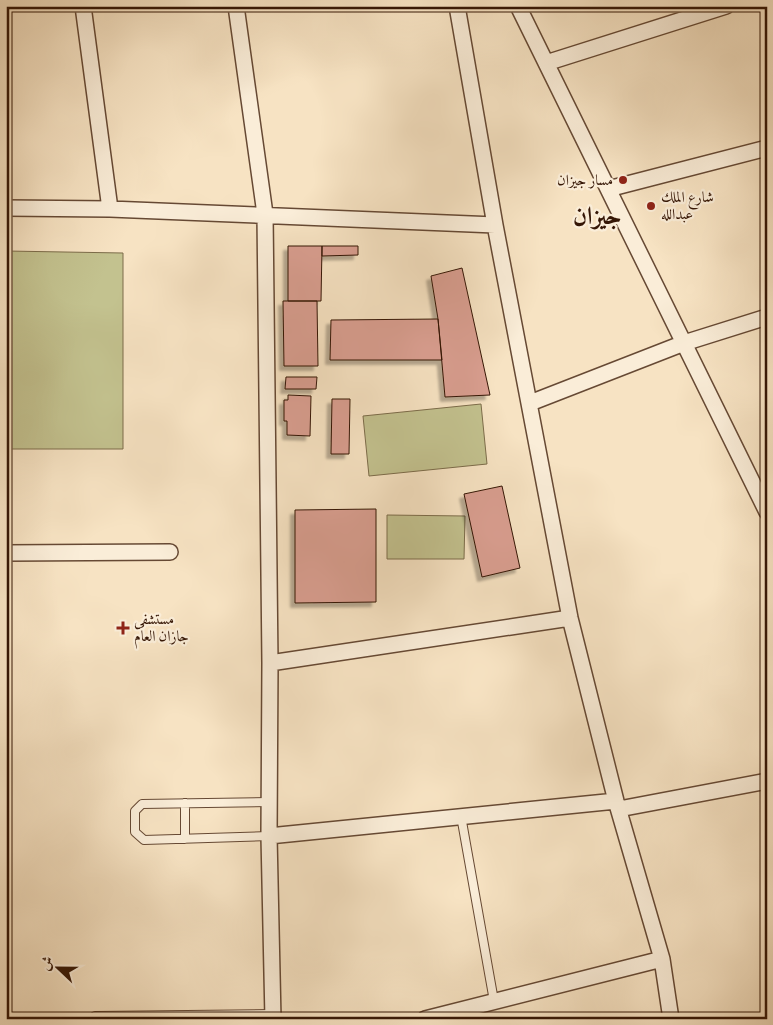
<svg xmlns="http://www.w3.org/2000/svg" width="773" height="1025" viewBox="0 0 773 1025" font-family="Alegreya,Amiri,serif">
  <defs>
    <filter id="shadow"><feDropShadow dx="-4.5" dy="4.5" stdDeviation="1" flood-color="#0004"/></filter>
  </defs>
  <rect width="100%" height="100%" fill="#f7e3c3"/>
  <filter id="stains"><feTurbulence type="fractalNoise" baseFrequency=".004" numOctaves="4"/><feColorMatrix values="0 0 0 0 .2 0 0 0 0 .09 0 0 0 0 .02 0 0 0 .5 -.17"/></filter>
  <radialGradient id="worn" r=".72"><stop offset=".6" stop-color="#630" stop-opacity="0"/><stop offset="1" stop-color="#630" stop-opacity=".3"/></radialGradient>
  <path fill="#c3c28f" stroke="#7c6c4a" d="M 6,251 L 123,253 L 123,449 L 6,449 Z
    M 481,404 L 487,464 L 369,476 L 363,416 Z
    M 387,515 L 465,516 L 464,559 L 387,559 Z"/>
  <path fill="#d99e90" stroke="#351605" filter="url(#shadow)" d="M 288,246 L 322,246 L 321,301 L 288,301 Z
    M 322,246 L 358,246 L 358,255 L 322,256 Z
    M 462,268 L 490,395 L 445,397 L 438,319 L 431,276 Z
    M 283,301 L 317,301 L 318,366 L 284,366 Z
    M 438,319 L 442,360 L 330,360 L 331,320 Z
    M 286,377 L 317,377 L 316,389 L 285,389 Z
    M 288,395 L 311,396 L 310,436 L 287,435 L 287,421 L 284,421 L 284,400 L 288,400 Z
    M 332,399 L 350,399 L 349,454 L 331,454 Z
    M 502,486 L 520,568 L 482,577 L 464,494 Z
    M 376,509 L 376,602 L 295,603 L 295,510 Z"/>
  <g fill="none" stroke-linecap="round" stroke-linejoin="round">
    <g stroke="#664934" stroke-width="10">
      <path id="service" d="M 461,816 L 494,1001
        M 269,836 L 144,840 L 135,832 L 135,811 L 142,804 L 269,802
        M 185,839 L 185,803
        M 95,1016 L 273,1014"/>
    </g>
    <g stroke="#664934" stroke-width="18">
      <path id="minor" d="M 83,6 L 110,209
        M 236,6 L 265,214 L 270,663 L 269,836 L 273,1019
        M 457,6 L 495,225 L 570,618 L 616,801 L 662,959 L 671,1019
        M 518,6 L 767,512
        M 546,63 L 726,6
        M 608,189 L 767,148
        M 6,208 L 110,209 L 495,225
        M 530,403 L 684,343 L 767,317
        M 6,553 L 170,552
        M 270,663 L 570,618
        M 619,809 L 767,781
        M 269,836 L 616,801
        M 425,1019 L 662,959"/>
    </g>
    <use href="#service" stroke="#faedd8" stroke-width="8"/>
    <use href="#minor" stroke="#faedd8" stroke-width="15"/>
  </g>
  <g fill="#8f2418" stroke="#faedd8" stroke-width="2">
    <circle cx="623" cy="180" r="5"/>
    <circle cx="651" cy="206" r="5"/>
    <path d="M120.5 620.5h5v5h5v5h-5v5h-5v-5h-5v-5h5z"/>
  </g>
  <g text-anchor="middle" dominant-baseline="central" stroke-width="4.5" stroke-linejoin="round" paint-order="stroke">
    <g font-size="15" fill="#351605" stroke="#faedd8" text-anchor="start">
      <text x="613" y="180" text-anchor="end">مسار جيزان</text>
      <text x="661" y="197">شارع الملك<tspan x="661" dy="17">عبدالله</tspan></text>
      <text x="134" y="619">مستشفى<tspan x="134" dy="17">جازان العام</tspan></text>
    </g>
    <g font-size="25" font-weight="bold" fill="#351605" stroke="#faedd8">
      <text x="597" y="216">جيزان</text>
    </g>
  </g>
  <rect width="773" height="1025" fill="none" stroke="#f7e3c3" stroke-width="25"/>
  <rect x="8" y="8" width="758" height="1010" fill="none" stroke="#351605" stroke-width="2.5"/>
  <rect x="12" y="12" width="748" height="1000" fill="none" stroke="#351605"/>
  <g transform="translate(58 968) rotate(292)" stroke="#faedd8" stroke-width="4" paint-order="stroke">
  <path d="M0-4L9 19L0 12L-9 19Z" fill="#351605"/>
  <text y="-8" font-size="14" font-weight="bold" text-anchor="middle" fill="#351605">ش</text>
  </g>
  <rect width="100%" height="100%" filter="url(#stains)"/>
  <rect width="100%" height="100%" fill="url(#worn)"/>
</svg>
